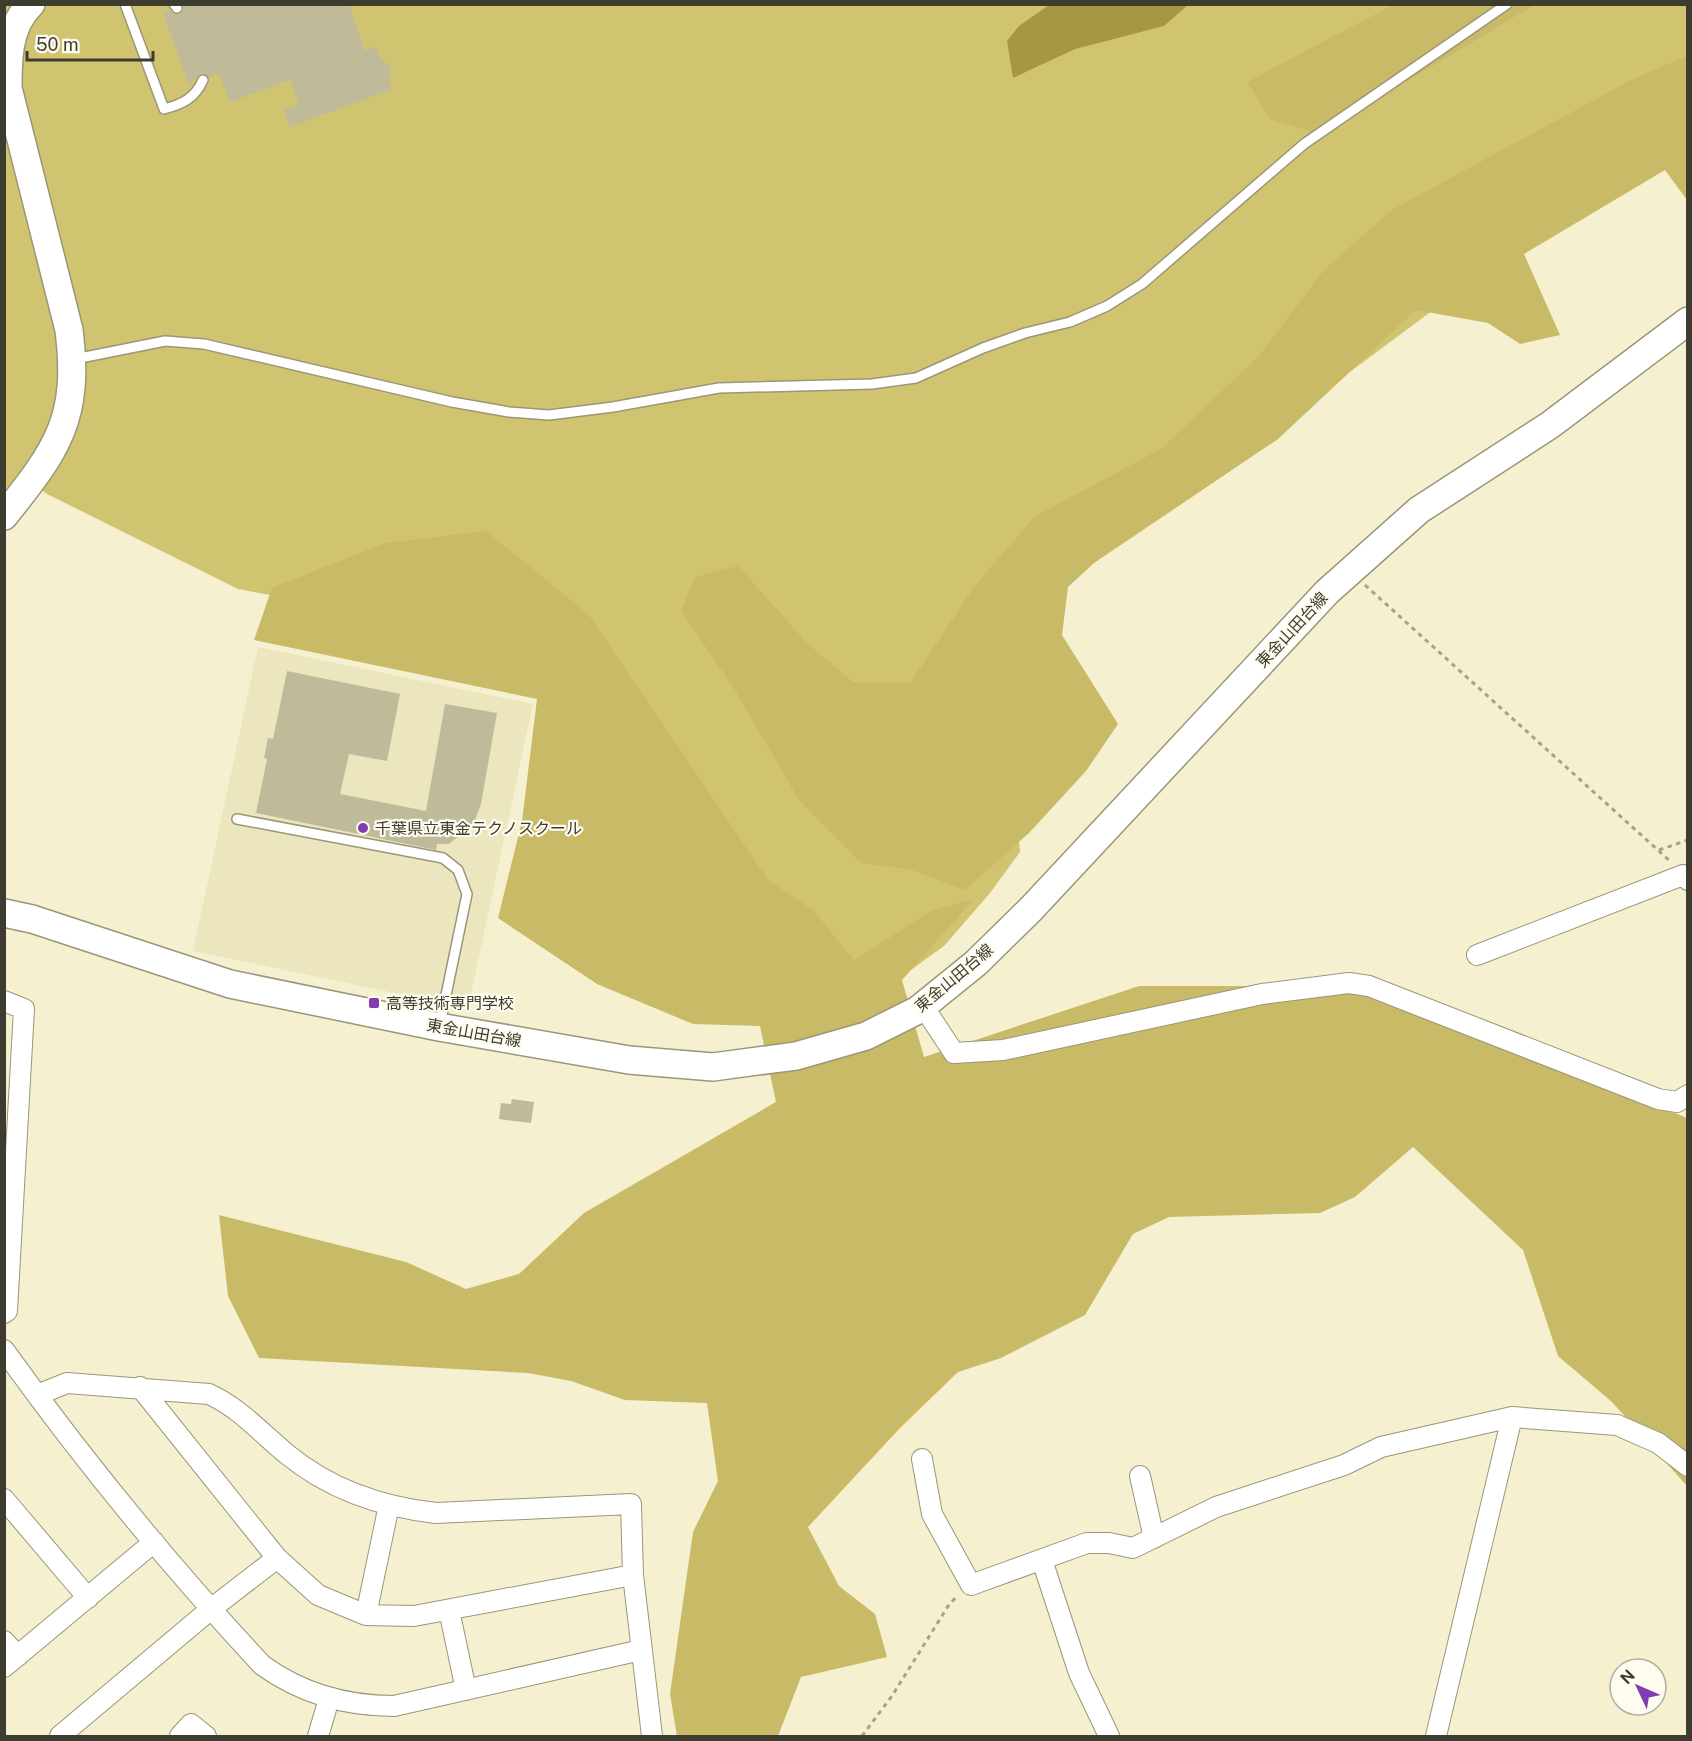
<svg xmlns="http://www.w3.org/2000/svg" width="1692" height="1741" viewBox="0 0 1692 1741" font-family="'Public Sans','Noto Sans JP',sans-serif">
  <rect width="100%" height="100%" fill="#f5f0cf"/>
  <path fill="#ebe6bd" d="M 258,647 L 533,704 L 468,1008 L 193,951 Z"/>
  <path fill="#d1c470" d="M 5,5 L 1687,5 L 1687,191 L 1663,158 L 1483,273 L 1062,586 L 1010,741 L 1020,852 L 990,893 L 944,946 L 886,988 L 827,951 L 737,848 L 592,656 L 238,589 L 47,494 L 20,474 L 5,494 Z"/>
  <path fill="#c8ba67" d="M 1393,5 L 1534,5 L 1319,134 L 1270,119 L 1247,82 Z
    M 1687,56 L 1687,200 L 1665,170 L 1524,254 L 1560,335 L 1520,344 L 1488,323 L 1416,310 L 1278,439 L 1094,563 L 1068,587 L 1062,635 L 1118,724 L 1086,771 L 1029,833 L 965,890 L 912,870 L 861,863 L 799,800 L 735,690 L 681,611 L 695,577 L 738,566 L 807,643 L 853,682 L 910,683 L 974,587 L 1034,517 L 1161,449 L 1260,355 L 1324,270 L 1392,210 L 1631,80 Z
    M 486,531 L 589,615 L 768,880 L 813,910 L 854,960 L 933,910 L 974,899 L 902,980 L 924,1057 L 1139,986 L 1369,986 L 1687,1118 L 1687,1486 L 1612,1402 L 1558,1356 L 1523,1250 L 1413,1147 L 1355,1197 L 1320,1213 L 1169,1217 L 1133,1234 L 1085,1315 L 1001,1358 L 958,1372 L 900,1428 L 808,1527 L 839,1586 L 875,1614 L 887,1657 L 801,1677 L 778,1736 L 677,1736 L 670,1694 L 693,1532 L 718,1481 L 707,1403 L 625,1400 L 571,1381 L 528,1373 L 259,1358 L 228,1296 L 219,1215 L 406,1262 L 466,1289 L 519,1274 L 584,1213 L 776,1102 L 760,1026 L 693,1024 L 597,984 L 498,918 L 522,821 L 537,699 L 254,640 L 272,588 L 385,543 Z"/>
  <path fill="#a59743" d="M 1049,5 L 1049,4 L 1188,5 L 1164,26 L 1075,49 L 1013,78 L 1007,41 L 1019,26 Z"/>
  <path fill="#bfba9a" d="M 188,4 L 349,4 L 365,51 L 376,46 L 380,57 L 391,68 L 389,80 L 392,89 L 290,127 L 284,110 L 299,104 L 290,80 L 230,102 L 219,74 L 209,77 L 206,74 L 200,74 L 189,85 L 163,13 L 171,11 L 178,15 L 183,11 L 183,6 Z
    M 287,671 L 400,694 L 387,761 L 349,754 L 340,794 L 426,811 L 445,704 L 497,713 L 481,804 L 472,828 L 448,844 L 437,844 L 436,850 L 256,813 L 267,759 L 264,758 L 268,738 L 273,739 Z
    M 512,1099 L 534,1102 L 531,1123 L 499,1119 L 501,1103 L 511,1104 Z"/>
  <g fill="none" stroke-linecap="round" stroke-linejoin="round">
    <g stroke="#9b9678" stroke-width="12">
      <path id="lane" d="M 125,4 L 164,109 C 183,104 195,98 203,80
        M 174,4 L 177,8
        M 75,359 L 165,341 L 204,344 L 452,402 L 509,412 L 549,415 L 613,407 L 719,388 L 872,384 L 916,378 L 983,348 L 1025,333 L 1070,322 L 1107,306 L 1142,284 L 1304,144 L 1507,4
        M 237,819 L 443,858 L 458,870 L 467,894 L 440,1024"/>
    </g>
    <g stroke="#9b9678" stroke-width="22">
      <path id="street" d="M 1477,955 L 1683,875 L 1688,880
        M 4,1001 L 24,1009 L 7,1311 L 4,1313
        M 923,1006 L 954,1053 L 1003,1050 L 1262,994 L 1349,983 L 1369,986 L 1658,1099 L 1677,1102 L 1688,1095
        M 4,1350 C 83,1460 170,1566 262,1665 C 302,1694 346,1706 394,1706 L 641,1650
        M 140,1387 L 277,1558 L 318,1595 L 366,1615 L 414,1616 L 633,1575
        M 37,1395 L 67,1383 L 209,1394 C 240,1408 262,1434 288,1455 C 332,1491 382,1507 436,1513 L 631,1504 L 633,1575 L 652,1736
        M 922,1459 L 932,1514 L 971,1585 L 1087,1543 L 1109,1543 L 1133,1548 L 1216,1507 L 1344,1465 L 1381,1447 L 1512,1417 L 1617,1425 L 1658,1443 L 1688,1466
        M 1140,1476 L 1154,1538
        M 4,1499 L 88,1598
        M 1042,1560 L 1079,1673 L 1109,1736
        M 449,1610 L 466,1690
        M 366,1615 L 389,1505
        M 4,1641 L 18,1656
        M 4,1667 L 154,1542
        M 60,1736 L 211,1609 L 277,1558
        M 180,1736 L 191,1724 L 206,1736
        M 318,1736 L 329,1699
        M 1436,1736 L 1512,1417"/>
    </g>
    <g stroke="#9b9678" stroke-width="30">
      <path id="secondary" d="M 4,516 C 58,449 80,418 69,330 L 8,88 C 8,59 8,26 31,4
        M 4,913 L 32,919 L 230,984 L 439,1027 L 629,1060 L 713,1067 L 796,1056 L 866,1036 L 918,1010 L 976,963 L 1031,909 L 1327,592 L 1419,510 L 1550,425 L 1688,321"/>
    </g>
    <path stroke="#a7a38b" stroke-width="3" stroke-dasharray="4.5 4.5" stroke-linecap="butt" d="M 1365,585 L 1671,862
      M 1659,850 L 1688,840
      M 862,1736 L 892,1696 L 950,1603 L 958,1596"/>
    <use href="#lane" stroke="#fff" stroke-width="9"/>
    <use href="#street" stroke="#fff" stroke-width="20"/>
    <use href="#secondary" stroke="#fff" stroke-width="27"/>
  </g>
  <g fill="#833caf" stroke="#fefcef" stroke-width="2">
    <circle cx="363" cy="828" r="6"/>
    <rect x="368" y="997" width="12" height="12" rx="3"/>
  </g>
  <g text-anchor="middle" dominant-baseline="central" stroke-width="4.5" stroke-linejoin="round" paint-order="stroke">
    <g font-size="16" fill="#3e3c2f" stroke="#fefcef">
      <text transform="translate(1292 630) rotate(-47)">東金山田台線</text>
      <text transform="translate(954 978) rotate(-40)">東金山田台線</text>
      <text transform="translate(474 1033) rotate(10)">東金山田台線</text>
    </g>
    <g font-size="16" fill="#3e3c2f" stroke="#fefcef" text-anchor="start">
      <text x="375" y="828">千葉県立東金テクノスクール</text>
      <text x="386" y="1003">高等技術専門学校</text>
    </g>
  </g>
  <rect width="1692" height="1741" fill="none" stroke="#3e3c2f" stroke-width="12"/>
  <g transform="translate(1638 1687) rotate(314)"><circle r="28" fill="#fefcef" stroke="#b1afa2" stroke-width="1.5"/>
  <path d="M0-4.5L10 22L0 15L-10 22Z" fill="#833caf"/>
  <text y="-9" font-size="16" font-weight="bold" text-anchor="middle" fill="#3e3c2f">N</text>
  </g>
  <path d="M27 51v9h126v-9" fill="none" stroke="#3e3c2f" stroke-width="3"/>
  <text x="36" y="51" font-size="18" fill="#3e3c2f" stroke="#fefcef" stroke-width="4.5" paint-order="stroke">50 m</text>
</svg>
